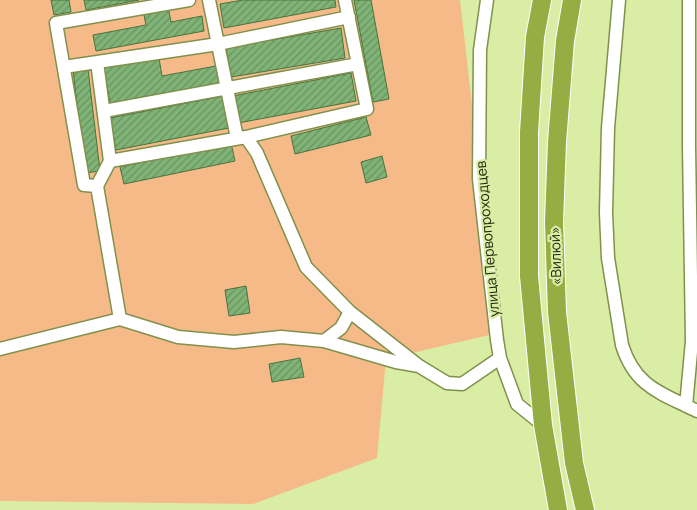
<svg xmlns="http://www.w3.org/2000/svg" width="697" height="510" viewBox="0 0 697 510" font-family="Manrope,sans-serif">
  <defs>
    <pattern id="building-hatch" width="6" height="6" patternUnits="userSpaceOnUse" patternTransform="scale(1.25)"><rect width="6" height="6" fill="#80b477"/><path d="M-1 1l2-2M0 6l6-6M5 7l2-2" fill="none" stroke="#689260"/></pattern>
  </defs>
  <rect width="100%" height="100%" fill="#d9eda5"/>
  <path fill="#f6ba89" d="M 0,0 L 460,0 L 498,333 L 386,359 L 377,458 L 253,504 L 0,501 Z"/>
  <path fill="url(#building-hatch)" stroke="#46743e" d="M 51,0 L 69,0 L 71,12 L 54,15 Z
    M 84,0 L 139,0 L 86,10 Z
    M 243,0 L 335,0 L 336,7 L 224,28 L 220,4 Z
    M 354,0 L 371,0 L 389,99 L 373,102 Z
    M 168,6 L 171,22 L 202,16 L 204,31 L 96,51 L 93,35 L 146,25 L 143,10 Z
    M 341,28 L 345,58 L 231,77 L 226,48 Z
    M 159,58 L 162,76 L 216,66 L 219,83 L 110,103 L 104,68 Z
    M 88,69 L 100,171 L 85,173 L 73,70 Z
    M 351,73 L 356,101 L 238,123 L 233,96 Z
    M 223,96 L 229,128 L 116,150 L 110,118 Z
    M 366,117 L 371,135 L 295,154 L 291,136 Z
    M 231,143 L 235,161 L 124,184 L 120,167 Z
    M 382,156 L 387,177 L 366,183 L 361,162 Z
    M 246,286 L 250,313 L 229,316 L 225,290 Z
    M 300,358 L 304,377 L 272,382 L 269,364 Z"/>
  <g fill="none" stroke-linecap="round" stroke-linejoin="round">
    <g stroke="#80914c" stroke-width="15">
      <path id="minor" d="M 209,0 L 237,138
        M 345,0 L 367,109 L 246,137 L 257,153 L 306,267 L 350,312 L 419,366
        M 487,0 L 480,50 L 479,179 L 497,340 L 500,358 L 517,404 L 543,425
        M 619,0 L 608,128 L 606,213 L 608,258 L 622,345 C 635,387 661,393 697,411
        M 97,62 L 110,161
        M 64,67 L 218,44 L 349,17
        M 104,111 L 358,64
        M 97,186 L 84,185 L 56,23 L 189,0
        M 120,319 L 97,186 L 110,161 L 246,137
        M 324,341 L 341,328 L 350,312
        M 0,349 L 120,319 L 178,337 L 234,342 L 281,337 L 324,341 L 396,362 L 419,366 L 447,383 L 462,384 L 500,358
        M 686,406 L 692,341 L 689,146 L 689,0"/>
    </g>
    <g stroke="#fff" stroke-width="20">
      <path id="highway" d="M 542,0 L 535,37 L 529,132 L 529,276 L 543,425 L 558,510
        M 572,0 L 565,41 L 557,142 L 554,222 L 557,312 L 574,463 L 585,510"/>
    </g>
    <use href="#minor" stroke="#fff" stroke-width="12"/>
    <use href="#highway" stroke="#95ae43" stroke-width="18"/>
  </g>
  <g text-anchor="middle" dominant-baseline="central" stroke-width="4.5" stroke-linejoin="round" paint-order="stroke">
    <g font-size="14" fill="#21280b" stroke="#d9eda5">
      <text transform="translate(487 239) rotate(-95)">улица Первопроходцев</text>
      <text transform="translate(555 256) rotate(-92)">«Вилюй»</text>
    </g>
  </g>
</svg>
